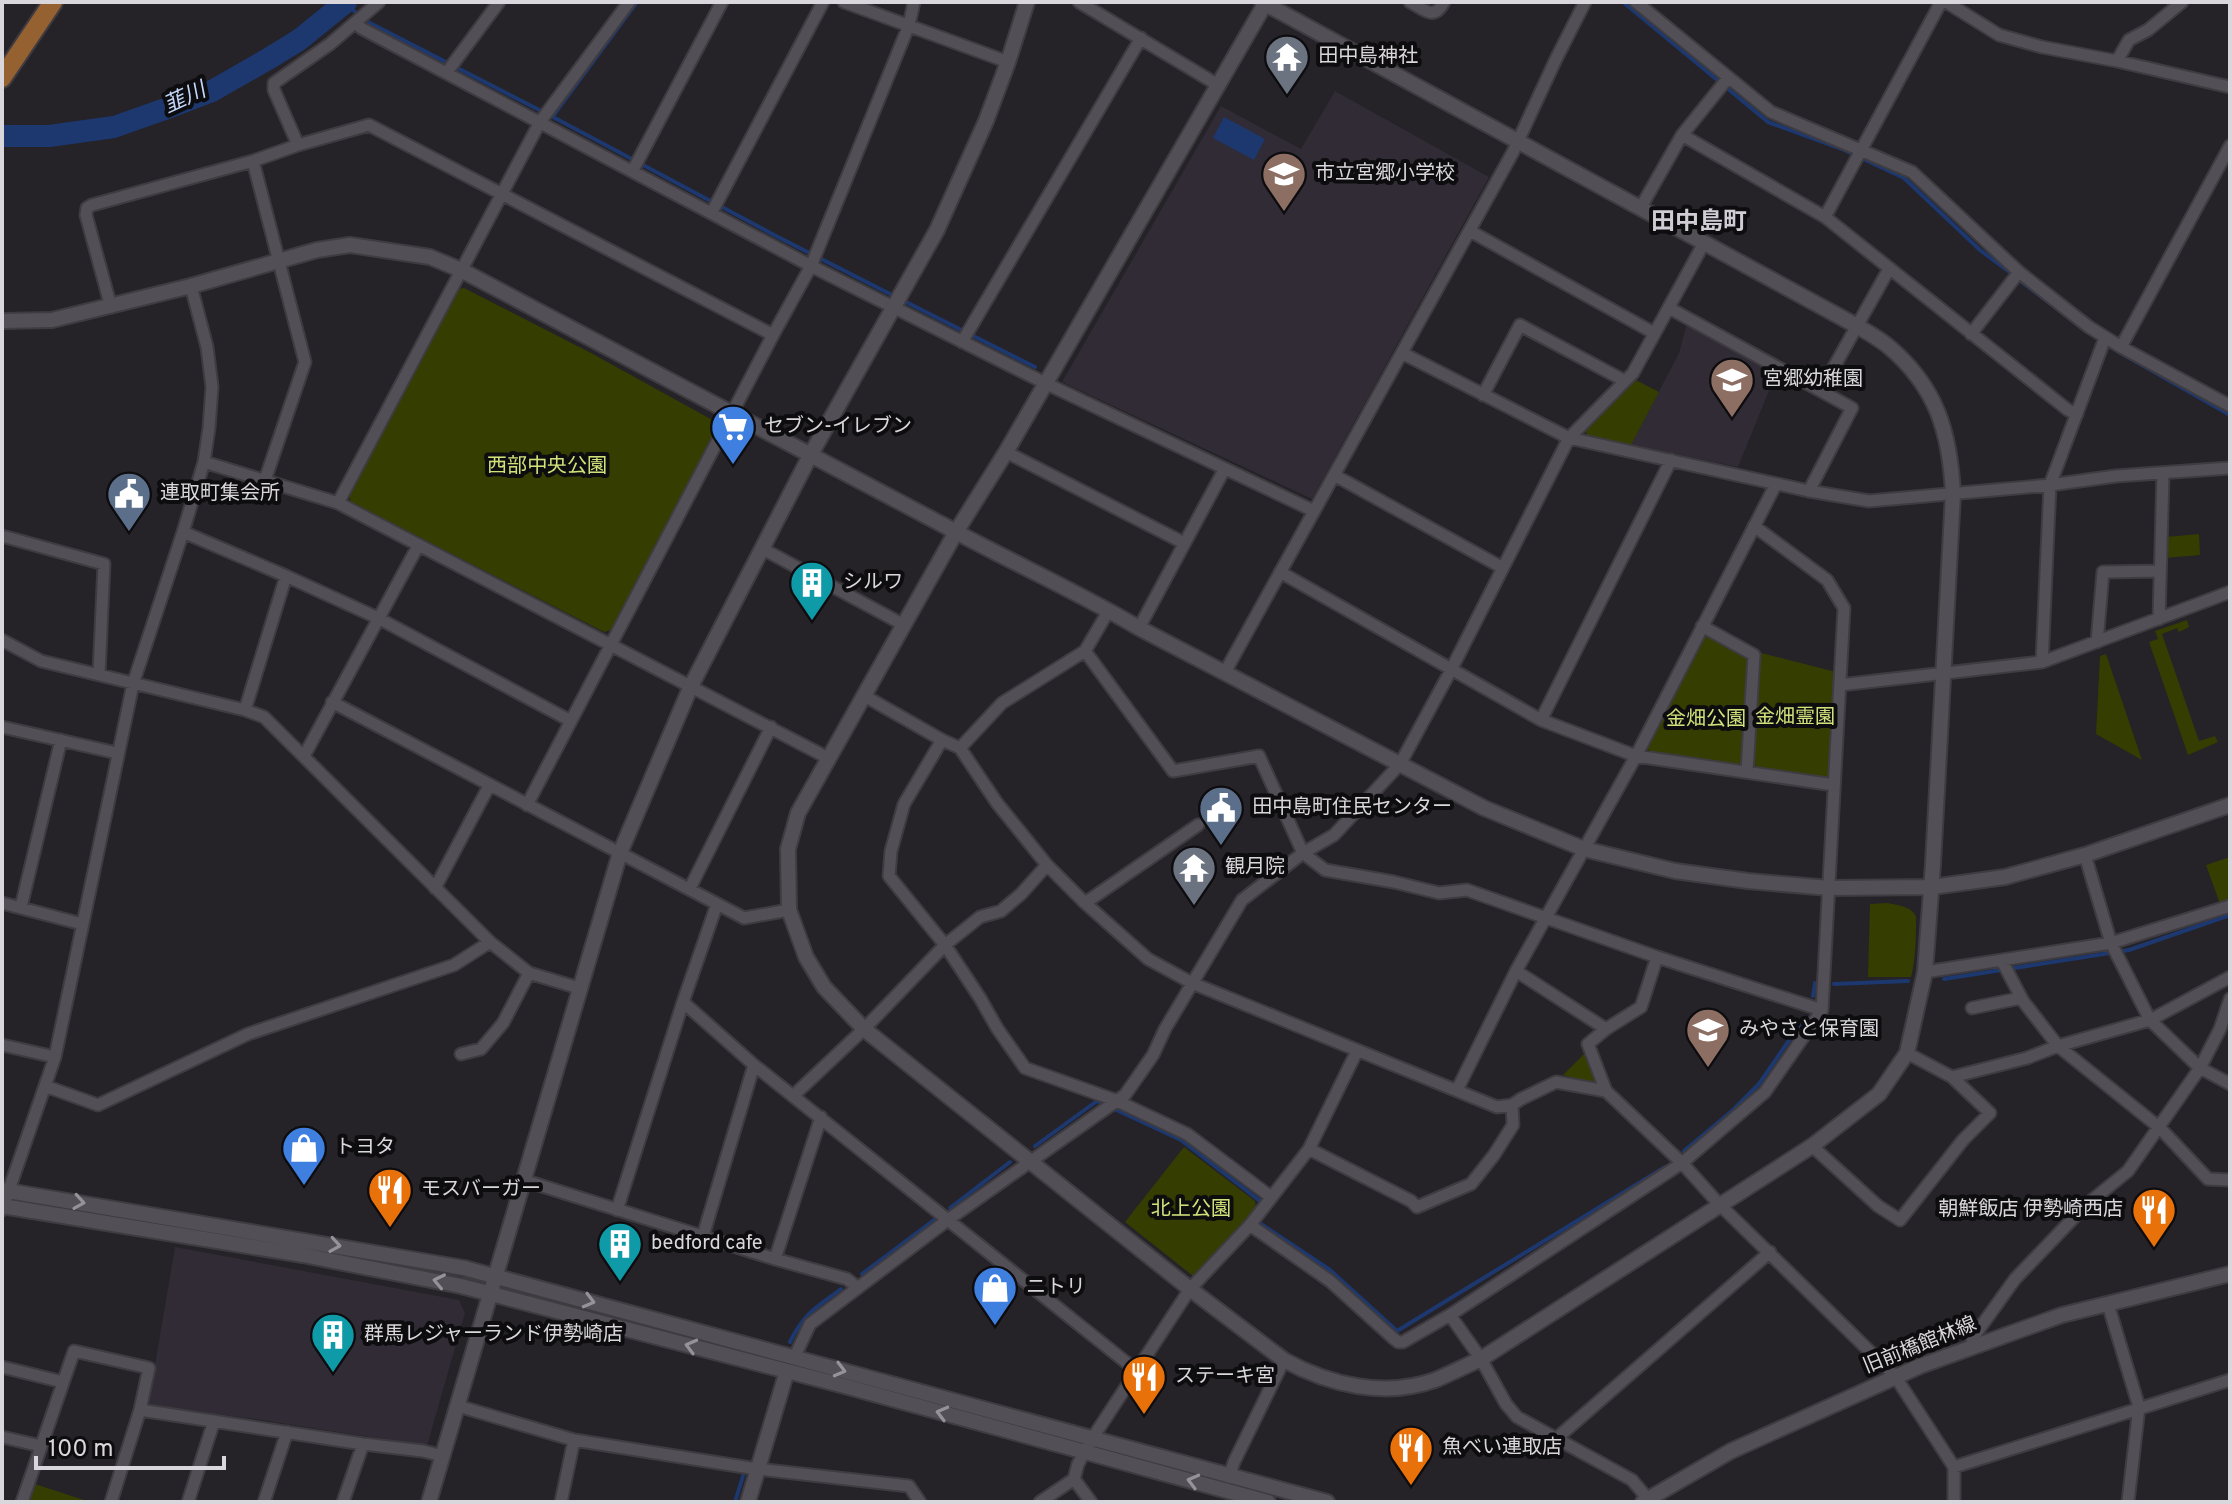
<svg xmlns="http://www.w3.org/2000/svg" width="2232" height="1504" viewBox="0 0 2232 1504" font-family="Overpass,'Noto Sans JP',sans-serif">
  <rect width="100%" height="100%" fill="#252228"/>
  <path fill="#302b35" d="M 1335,91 L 1489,177 L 1312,499 L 1062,382 L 1221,106 L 1301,149 Z
    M 1687,323 L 1777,371 L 1738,467 L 1631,445 L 1679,353 Z
    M 175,1247 L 459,1300 L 465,1313 L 427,1446 L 255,1419 L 148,1406 Z"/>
  <path fill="#363d01" d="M 464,288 L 591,353 L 716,422 L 719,427 L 611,630 L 604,632 L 351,502 L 349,496 L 459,289 Z
    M 1632,378 L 1659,392 L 1631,445 L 1587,435 L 1584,427 Z
    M 2199,534 L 2200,555 L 2165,558 L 2166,537 Z
    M 2187,620 L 2189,627 L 2179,632 L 2177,628 L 2162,634 L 2199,741 L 2215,736 L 2218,742 L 2188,755 L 2149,642 L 2158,639 L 2155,631 Z
    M 1708,636 L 1745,655 L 1750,660 L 1742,762 L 1738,765 L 1650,753 L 1647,747 L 1704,638 Z
    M 1761,653 L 1836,672 L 1830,773 L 1827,779 L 1758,769 L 1754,763 Z
    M 2106,654 L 2142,760 L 2096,734 L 2100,656 Z
    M 2230,857 L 2230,901 L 2220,904 L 2206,865 Z
    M 1887,903 C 1897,905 1912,906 1916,917 C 1916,936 1916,959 1911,977 L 1868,977 L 1870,904 Z
    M 1586,1052 L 1597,1084 L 1563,1075 Z
    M 1184,1147 L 1255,1201 L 1256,1208 L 1193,1276 L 1125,1222 Z
    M 35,1484 L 90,1502 L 28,1502 Z"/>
  <path fill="#1c386f" d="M 1224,117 L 1265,139 L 1254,160 L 1213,138 Z"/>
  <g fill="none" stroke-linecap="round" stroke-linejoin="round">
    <path stroke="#1c386f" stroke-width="4" d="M 1623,2 L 1768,122 L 1842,149 L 1904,178 L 1980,250 L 2008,271
      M 344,3 L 368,22 L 545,113
      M 553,116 L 637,2
      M 553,117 L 776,236 L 894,296
      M 2019,280 L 2085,330
      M 902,300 L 1035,367
      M 2110,347 L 2230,415
      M 1944,979 L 2129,950 L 2230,915
      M 1834,984 L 1908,981
      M 1813,996 L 1815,983
      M 1035,1146 L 1097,1101 L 1181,1140 L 1260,1201
      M 1684,1151 L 1733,1110 L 1759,1084 L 1805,1017
      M 950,1208 L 1010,1162
      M 1261,1224 L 1330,1270 L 1397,1331 L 1665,1167
      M 862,1274 L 934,1220
      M 790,1342 C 805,1312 816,1308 841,1289
      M 735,1502 L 743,1476"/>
    <path stroke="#1c386f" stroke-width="22" d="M 2,136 L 49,136 L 114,127 L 165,109 L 212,91 L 268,59 L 299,40 L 346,2"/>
    <g stroke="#3f3c41" stroke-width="15">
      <path id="minor" d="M 844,2 L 1008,62
        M 1079,2 L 1218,85
        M 1410,2 C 1425,10 1434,21 1444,2
        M 1636,2 L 1771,112 L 1912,172 L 2019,272 L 2089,327 L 2121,347 L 2230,406
        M 1946,2 L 1999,35 L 2042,47 L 2117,61 L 2230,87
        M 356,23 L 361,28 L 811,266 L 1045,383 L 1314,511
        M 2117,61 L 2129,40 L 2148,30 L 2182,2
        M 447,72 L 499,2
        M 1682,135 L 1825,217 L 2068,410 L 2077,414
        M 298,145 L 274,90 L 274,83 L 330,44 L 379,2
        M 253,161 L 305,362 L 265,480
        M 633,170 L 722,2
        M 1641,207 L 1682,135 L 1728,78
        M 712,212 L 823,2
        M 1825,217 L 1941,2
        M 1470,231 L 1654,333
        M 111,307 L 86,215 L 87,208 L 92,205 L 253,161 L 298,145 L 369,125 L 773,335
        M 1669,308 L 1852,408 L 1809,491
        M 1971,334 L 2019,272
        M 962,342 L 1141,38
        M 2121,347 L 2230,146
        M 1402,353 L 1569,438 L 1809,491 L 1869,501 L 2050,485 L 2116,476 L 2230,468
        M 1821,390 L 1889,269
        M 1483,395 L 1520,325 L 1625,381
        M 1006,452 L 1184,543
        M 204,462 L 338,503 L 828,758
        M 1334,475 L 1503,568
        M 338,503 L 540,122 L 629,2
        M 183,532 L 286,576 L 378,618 L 571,721
        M 2,536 L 104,564 L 99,674
        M 763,549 L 904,625
        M 1280,572 L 1541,720 L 1636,756 L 1834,785
        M 2159,619 L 2163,474
        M 1702,626 L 1754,655 L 1747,771
        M 1139,628 L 1224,470
        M 2,640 L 41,661 L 245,710 L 264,717 L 490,942 L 529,973 L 579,988
        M 2097,642 L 2103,572 L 2159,571
        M 1085,651 L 1173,771 L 1259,756 L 1303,853 L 1325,870 L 1394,882 L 1439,893 L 1467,890 L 1657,957 L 1822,1010
        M 2042,662 L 2050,485 L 2105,338
        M 1225,672 L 1513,152 L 1556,59 L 1585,2
        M 1840,685 L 2042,662 L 2230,592
        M 863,695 L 942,740 L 960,748 L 997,803 L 1047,865 L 1085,903 L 1148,959 L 1192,983 L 1497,1107 L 1512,1105 L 1521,1099 L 1556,1082 L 1606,1091
        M 332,702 L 744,918 L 789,910
        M 245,710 L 286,576
        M 1541,720 L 1671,460
        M 2,727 L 117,753
        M 942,740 L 904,804 L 891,851 L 889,876 L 945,945 L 980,998 L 997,1028 L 1025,1068 L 1115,1100 L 1187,1134 L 1271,1197
        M 960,748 L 1002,703 L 1085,651 L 1109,610
        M 304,756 L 418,546
        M 527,805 L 773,335 L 811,266 L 909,25 L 914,2
        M 2085,855 L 2111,943 L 2150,1020 L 2200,1068 L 2230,1084
        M 435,888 L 489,786
        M 690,888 L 771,727
        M 2,903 L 82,924
        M 1085,903 L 1198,825
        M 21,907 L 61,740
        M 1657,957 L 1641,1007 L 1606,1029 L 1588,1044 L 1606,1091 L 1682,1163 L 1719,1204 L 1895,1376 L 1954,1467 L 1954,1502
        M 2002,961 L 2023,1001 L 2058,1046 L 2160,1128 L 2208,1179 L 2230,1180
        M 1516,971 L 1606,1029
        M 1925,972 L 2111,943 L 2230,906
        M 683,1002 L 754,1065 L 1137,1371
        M 1972,1008 L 2021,998
        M 2,1045 L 55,1057
        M 461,1054 L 481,1049 L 503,1023 L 529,973
        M 1952,1077 L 2027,1058 L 2058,1046 L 2150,1020 L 2230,977
        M 45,1086 L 98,1105 L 248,1034 L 454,965 L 490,942
        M 1457,1090 L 1516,971 L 1636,756 L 1776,484
        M 793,1096 L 864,1029 L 945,945 L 980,917 L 1001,911 L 1021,894 L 1047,865
        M 1812,1146 L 1878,1206 L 1900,1220 L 1963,1140 L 1990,1113 L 1952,1077 L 1907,1053
        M 1309,1149 L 1357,1051
        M 523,1180 L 775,1259 L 847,1279 L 858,1288
        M 2,1210 L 55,1057 L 133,684 L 183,532 L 204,462 L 209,428 L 212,387 L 207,347 L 191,286
        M 617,1210 L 683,1002 L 717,904
        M 1250,1225 L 1330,1281 L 1393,1338 L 1398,1342 L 1403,1342 L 1450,1315 L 1682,1163 L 1765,1092 L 1822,1010 L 1844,608 L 1827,580 L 1754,526
        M 703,1236 L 754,1065
        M 775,1259 L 821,1117
        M 2108,1304 L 2139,1407 L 2128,1502
        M 1450,1315 L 1481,1359 L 1506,1404 L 1517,1417 L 1632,1480 L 1648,1499
        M 1974,1346 L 1972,1339 L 2015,1279 L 2086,1205 L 2128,1171 L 2200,1068 L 2220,1029 L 2230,999
        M 794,1358 L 810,1324 L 949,1219 L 1125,1095 L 1153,1055 L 1165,1029 L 1242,900 L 1303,853 L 1334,835 L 1400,764 L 1451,670 L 1569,438 L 1633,373 L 1704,243
        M 2,1367 L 63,1382
        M 458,1406 L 574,1440 L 757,1469 L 909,1486 L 920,1502
        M 140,1410 L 363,1444 L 423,1451 L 443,1456
        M 2,1437 L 41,1446
        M 1557,1438 L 1770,1252
        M 1954,1467 L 2230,1380
        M 1229,1477 L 1234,1462 L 1284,1360
        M 1074,1479 L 1091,1502
        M 22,1502 L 74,1351 L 149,1368 L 140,1410 L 111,1502
        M 188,1502 L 214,1421
        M 264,1502 L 287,1432
        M 343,1502 L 363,1444
        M 561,1502 L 574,1440
        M 1040,1502 L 1074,1479 L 1078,1464 L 1092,1439 L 1190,1289 L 1250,1225 L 1309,1149 L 1411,1201 L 1417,1207 L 1471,1184 L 1494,1155 L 1513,1125 L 1512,1105"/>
    </g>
    <g stroke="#3f3c41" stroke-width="18">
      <path id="tertiary" d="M 1262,2 L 1857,326 C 1867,332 1878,338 1888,346 C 1937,387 1950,433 1953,494 L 1933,864 L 1925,972 L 1907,1053 L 1879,1094 L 1812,1146 L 1481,1359 C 1465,1366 1450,1374 1435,1380 C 1385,1398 1329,1385 1284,1360 L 1190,1289 L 864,1029 L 824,987 L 806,957 L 789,910 L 788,849 L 798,813 L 956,532 L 1006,452 L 1265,4
        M 2,321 L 52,320 L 191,286 L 317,250 L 350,245 L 430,257 L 461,270 C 623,354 784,440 945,526 C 1009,561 1076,591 1139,628 L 1484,808 L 1584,849 L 1675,871 L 1748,881 L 1829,888 L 1932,887 L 2005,877 L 2085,855 L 2230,805
        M 2,1190 L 464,1268 L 1327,1502
        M 2,1206 L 303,1255 L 461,1286 L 841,1385 L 1268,1502
        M 429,1502 L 620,853 L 691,686 L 811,454 L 937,230 L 986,121 L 1008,62 L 1027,2
        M 748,1502 L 787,1371
        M 1643,1502 L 1731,1451 L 1920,1366 L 2062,1315 L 2230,1274"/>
    </g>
    <g stroke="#3f3c41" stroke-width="22">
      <path id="primary" d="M 2,78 L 53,2"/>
    </g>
    <use href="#minor" stroke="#524f56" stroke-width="11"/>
    <use href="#tertiary" stroke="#524f56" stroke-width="14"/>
    <use href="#primary" stroke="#966130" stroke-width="18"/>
  </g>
  <defs><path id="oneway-chevron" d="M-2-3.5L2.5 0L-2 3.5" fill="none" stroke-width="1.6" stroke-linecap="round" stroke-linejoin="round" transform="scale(2)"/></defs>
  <g stroke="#969398">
    <use href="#oneway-chevron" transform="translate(79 1202) rotate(9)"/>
    <use href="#oneway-chevron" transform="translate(335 1245) rotate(9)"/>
    <use href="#oneway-chevron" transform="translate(439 1281) rotate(-168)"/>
    <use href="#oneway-chevron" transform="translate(589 1301) rotate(15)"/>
    <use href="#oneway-chevron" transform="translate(691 1346) rotate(-165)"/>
    <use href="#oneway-chevron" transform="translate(840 1370) rotate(15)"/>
    <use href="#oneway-chevron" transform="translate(942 1413) rotate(-165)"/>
    <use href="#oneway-chevron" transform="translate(1193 1481) rotate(-165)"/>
  </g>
  <defs>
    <g id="temple-pin" transform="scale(2.3)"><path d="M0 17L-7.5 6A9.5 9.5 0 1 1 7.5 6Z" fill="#6b7280" stroke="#0d0c0f"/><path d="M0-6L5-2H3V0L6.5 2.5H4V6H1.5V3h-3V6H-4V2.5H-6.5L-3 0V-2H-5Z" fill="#fff"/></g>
    <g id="school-pin" transform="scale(2.3)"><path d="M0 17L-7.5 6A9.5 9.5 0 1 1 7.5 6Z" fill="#8d6e63" stroke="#0d0c0f"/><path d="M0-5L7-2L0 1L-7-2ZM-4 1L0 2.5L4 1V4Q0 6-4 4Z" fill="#fff"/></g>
    <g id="supermarket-pin" transform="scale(2.3)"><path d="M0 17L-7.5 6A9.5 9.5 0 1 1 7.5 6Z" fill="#3f7fe0" stroke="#0d0c0f"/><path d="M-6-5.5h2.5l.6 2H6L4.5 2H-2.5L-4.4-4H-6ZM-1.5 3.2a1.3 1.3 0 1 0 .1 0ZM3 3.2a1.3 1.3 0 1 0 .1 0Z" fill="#fff"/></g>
    <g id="civic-pin" transform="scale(2.3)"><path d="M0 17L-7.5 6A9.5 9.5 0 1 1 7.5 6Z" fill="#5c6f8a" stroke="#0d0c0f"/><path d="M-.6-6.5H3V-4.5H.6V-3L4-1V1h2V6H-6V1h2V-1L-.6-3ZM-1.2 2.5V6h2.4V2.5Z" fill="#fff"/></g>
    <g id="building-pin" transform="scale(2.3)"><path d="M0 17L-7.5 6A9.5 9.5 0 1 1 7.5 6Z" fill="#0f9aa8" stroke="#0d0c0f"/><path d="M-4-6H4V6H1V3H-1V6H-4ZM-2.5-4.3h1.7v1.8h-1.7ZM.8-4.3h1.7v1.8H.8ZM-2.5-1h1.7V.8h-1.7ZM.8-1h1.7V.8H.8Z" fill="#fff"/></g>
    <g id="shop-pin" transform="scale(2.3)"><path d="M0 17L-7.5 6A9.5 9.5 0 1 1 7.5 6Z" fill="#3f7fe0" stroke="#0d0c0f"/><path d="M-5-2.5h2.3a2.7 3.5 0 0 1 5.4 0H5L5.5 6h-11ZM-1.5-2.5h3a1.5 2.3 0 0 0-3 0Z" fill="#fff"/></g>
    <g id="restaurant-pin" transform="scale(2.3)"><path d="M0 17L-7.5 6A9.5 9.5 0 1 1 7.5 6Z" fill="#e8710a" stroke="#0d0c0f"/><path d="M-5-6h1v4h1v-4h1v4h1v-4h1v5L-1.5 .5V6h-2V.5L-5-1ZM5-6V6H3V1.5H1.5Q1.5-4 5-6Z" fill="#fff"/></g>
  </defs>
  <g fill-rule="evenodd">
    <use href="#temple-pin" x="1287" y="57"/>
    <use href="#school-pin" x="1284" y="174"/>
    <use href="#school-pin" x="1732" y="380"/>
    <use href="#supermarket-pin" x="733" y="427"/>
    <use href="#civic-pin" x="129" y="494"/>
    <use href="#building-pin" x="812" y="583"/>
    <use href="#civic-pin" x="1221" y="808"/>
    <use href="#temple-pin" x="1194" y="868"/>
    <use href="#school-pin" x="1708" y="1030"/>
    <use href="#shop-pin" x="304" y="1148"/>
    <use href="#restaurant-pin" x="390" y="1190"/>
    <use href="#restaurant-pin" x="2154" y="1210"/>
    <use href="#building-pin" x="620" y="1244"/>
    <use href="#shop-pin" x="995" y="1288"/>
    <use href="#building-pin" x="333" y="1335"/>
    <use href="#restaurant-pin" x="1144" y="1377"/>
    <use href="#restaurant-pin" x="1411" y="1448"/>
  </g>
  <g text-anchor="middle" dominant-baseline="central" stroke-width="8" stroke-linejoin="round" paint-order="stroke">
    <g font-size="20" fill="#d9d7db" stroke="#0d0c0f" text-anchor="start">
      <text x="1318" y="57">田中島神社</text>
      <text x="1315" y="174">市立宮郷小学校</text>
      <text x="1763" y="380">宮郷幼稚園</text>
      <text x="764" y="427">セブン-イレブン</text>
      <text x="160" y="494">連取町集会所</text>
      <text x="843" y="583">シルワ</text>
      <text x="1252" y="808">田中島町住民センター</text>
      <text x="1225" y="868">観月院</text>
      <text x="1739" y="1030">みやさと保育園</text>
      <text x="335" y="1148">トヨタ</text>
      <text x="421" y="1190">モスバーガー</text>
      <text x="2123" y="1210" text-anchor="end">朝鮮飯店 伊勢崎西店</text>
      <text x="651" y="1244">bedford cafe</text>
      <text x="1026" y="1288">ニトリ</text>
      <text x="364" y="1335">群馬レジャーランド伊勢崎店</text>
      <text x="1175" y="1377">ステーキ宮</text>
      <text x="1442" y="1448">魚べい連取店</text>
    </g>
    <g font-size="20" fill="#d2e27a" stroke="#0d0c0f">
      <text x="547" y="467">西部中央公園</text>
      <text x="1795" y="718">金畑霊園</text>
      <text x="1706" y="720">金畑公園</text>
      <text x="1191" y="1210">北上公園</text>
    </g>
    <g font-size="20" fill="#d9d7db" stroke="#0d0c0f">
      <text transform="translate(1920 1346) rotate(-22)">旧前橋館林線</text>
    </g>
    <g font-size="22" font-style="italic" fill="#c4d7fa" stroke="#0d0c0f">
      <text transform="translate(185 99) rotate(-25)">韮川</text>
    </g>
    <g font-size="24" font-weight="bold" fill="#d0ccd4" stroke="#0d0c0f">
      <text x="1699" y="223">田中島町</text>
    </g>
  </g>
  <rect width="2232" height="1504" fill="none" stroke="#d9d7db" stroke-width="8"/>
  <path d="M36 1456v12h188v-12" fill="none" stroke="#d9d7db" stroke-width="4"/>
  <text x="48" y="1456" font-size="24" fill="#d9d7db" stroke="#0d0c0f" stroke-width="6" paint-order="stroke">100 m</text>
</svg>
